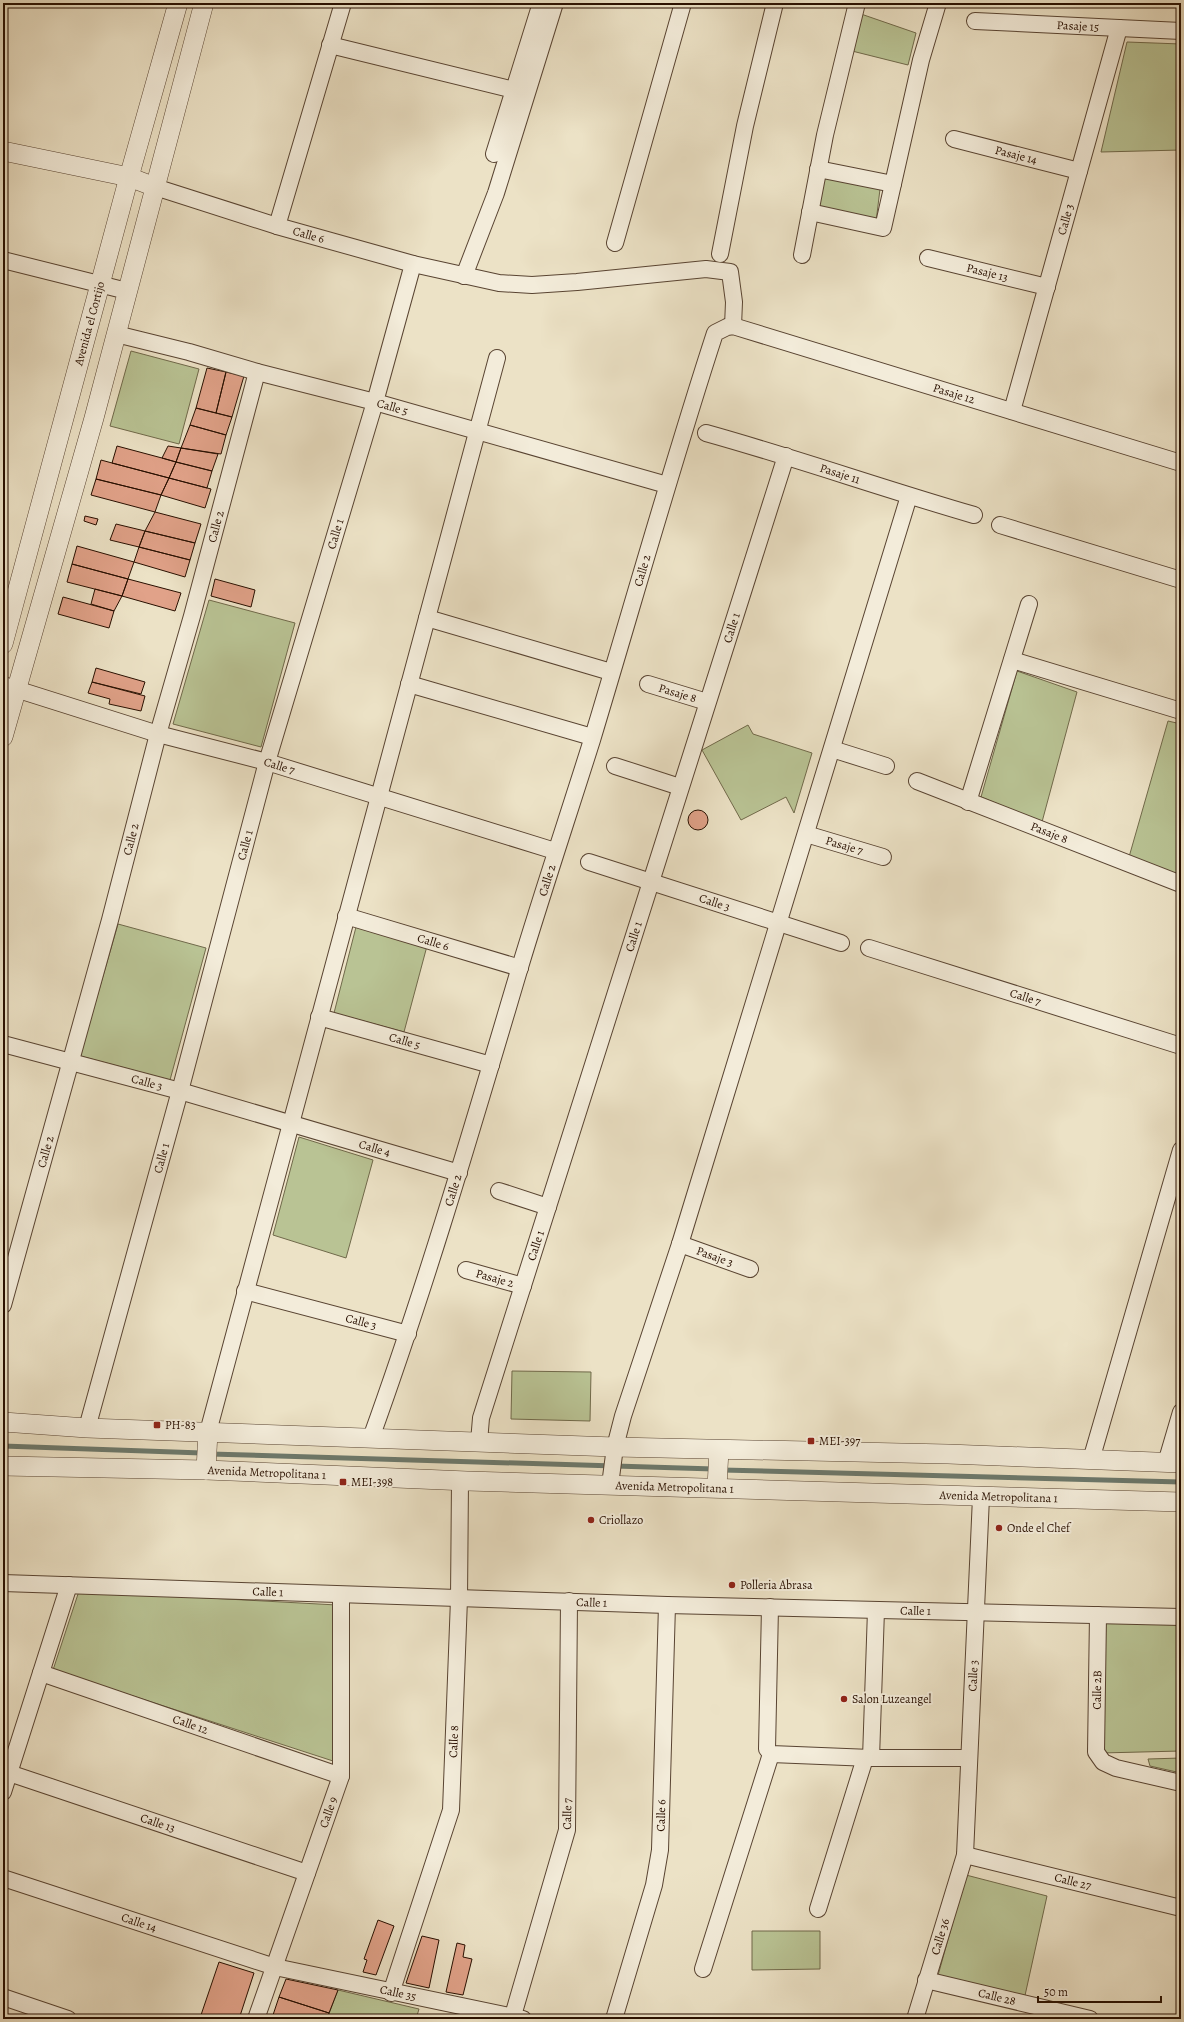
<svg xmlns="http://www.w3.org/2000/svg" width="1184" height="2022" viewBox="0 0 1184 2022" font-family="Alegreya,serif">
  <rect width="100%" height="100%" fill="#ece2c6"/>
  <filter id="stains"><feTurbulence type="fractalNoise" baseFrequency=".005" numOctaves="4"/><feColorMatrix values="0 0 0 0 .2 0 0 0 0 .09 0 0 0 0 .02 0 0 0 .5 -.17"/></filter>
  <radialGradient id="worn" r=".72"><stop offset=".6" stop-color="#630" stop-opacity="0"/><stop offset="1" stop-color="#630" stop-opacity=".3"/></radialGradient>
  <path fill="#b9c394" stroke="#70694a" d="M 861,14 L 916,33 L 908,65 L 852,51 Z
    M 1127,42 L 1181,44 L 1181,150 L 1101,152 Z
    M 822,176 L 880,189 L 876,222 L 816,208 Z
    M 131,351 L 199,369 L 179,444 L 110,426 Z
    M 209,600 L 295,623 L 261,747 L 173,724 Z
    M 1017,671 L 1077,692 L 1042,822 L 981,797 Z
    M 1168,721 L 1181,724 L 1181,876 L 1129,857 Z
    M 748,725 L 753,734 L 812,753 L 794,813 L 786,797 L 741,820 L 702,750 Z
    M 118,924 L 206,948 L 170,1080 L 80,1056 Z
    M 356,927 L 427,946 L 404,1032 L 334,1013 Z
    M 299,1137 L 373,1160 L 346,1258 L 273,1235 Z
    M 512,1371 L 591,1372 L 590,1421 L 511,1419 Z
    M 79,1591 L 337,1605 L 333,1761 L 53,1670 Z
    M 1103,1622 L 1181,1623 L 1181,1751 L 1101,1753 Z
    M 1181,1758 L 1181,1773 L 1150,1766 L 1148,1759 Z
    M 966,1875 L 1047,1896 L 1024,2000 L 937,1979 Z
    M 752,1931 L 820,1931 L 820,1969 L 752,1970 Z
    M 338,1990 L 419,2009 L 416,2019 L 327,2019 Z"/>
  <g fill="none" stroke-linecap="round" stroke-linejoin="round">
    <path stroke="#6c786b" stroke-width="5" d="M 3,1446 L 202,1453
      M 210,1454 L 714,1469
      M 722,1470 L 1181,1482"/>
  </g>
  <path fill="#e1a289" stroke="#280f00" d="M 207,368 L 226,372 L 216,413 L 196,408 Z
    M 226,372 L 244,376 L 232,417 L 216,413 Z
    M 196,408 L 232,417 L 226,435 L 190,425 Z
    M 190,425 L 226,435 L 221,454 L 181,448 Z
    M 117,446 L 162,458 L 176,462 L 169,478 L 112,463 Z
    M 168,446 L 181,448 L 176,462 L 162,458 Z
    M 181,448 L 218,454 L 212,471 L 176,462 Z
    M 101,460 L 112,463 L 169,478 L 161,495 L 96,479 Z
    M 176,462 L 212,471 L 207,488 L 169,478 Z
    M 169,478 L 211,489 L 205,508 L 161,495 Z
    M 96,479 L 161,495 L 155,512 L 91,495 Z
    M 155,512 L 201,524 L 195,543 L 145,531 Z
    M 85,516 L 98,519 L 96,525 L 84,521 Z
    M 116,524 L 145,531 L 139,547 L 110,540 Z
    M 145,531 L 195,543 L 190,560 L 139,547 Z
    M 77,546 L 134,562 L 128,579 L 72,564 Z
    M 139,547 L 190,560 L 185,577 L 134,562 Z
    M 72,564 L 128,579 L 122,596 L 67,582 Z
    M 128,579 L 181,593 L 175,611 L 122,596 Z
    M 215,579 L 255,590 L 251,607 L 211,596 Z
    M 95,589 L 122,596 L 114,611 L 91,604 Z
    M 63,597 L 114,611 L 109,628 L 58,614 Z
    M 96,668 L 145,682 L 141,694 L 92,682 Z
    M 92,682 L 145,696 L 141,711 L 109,704 L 110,699 L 88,693 Z
    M688 820a10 10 0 1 1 20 0a10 10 0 1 1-20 0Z
    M 378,1920 L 394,1926 L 376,1975 L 363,1972 L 367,1960 L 364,1959 Z
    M 422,1936 L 439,1940 L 429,1988 L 406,1983 Z
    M 457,1943 L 465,1945 L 463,1957 L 472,1959 L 463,1995 L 446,1992 Z
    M 219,1962 L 254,1973 L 239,2019 L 213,2019 L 201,2015 Z
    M 286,1979 L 338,1990 L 329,2013 L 279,1997 Z
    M 279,1997 L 329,2013 L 327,2019 L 272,2018 Z"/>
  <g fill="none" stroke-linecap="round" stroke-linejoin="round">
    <g stroke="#594432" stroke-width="18">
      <g id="minor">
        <path id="s1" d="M 975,21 L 1181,31"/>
        <path d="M 330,45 L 514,90"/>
        <path id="s2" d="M 954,139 L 1079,171"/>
        <path d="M 494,154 L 541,3"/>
        <path d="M 818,169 L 893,184"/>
        <path id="s3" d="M 155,187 L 277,226 L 413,264 L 499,283 L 532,285 L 577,282 L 706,269 L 730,272 L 734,302 L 733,326"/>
        <path d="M 810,212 L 883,228 L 921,60 L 938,3"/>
        <path d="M 277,226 L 343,3"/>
        <path d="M 615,243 L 683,3"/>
        <path d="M 720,254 L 745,126 L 775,3"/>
        <path d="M 802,255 L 825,135 L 857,3"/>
        <path id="s4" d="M 928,258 L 1047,287"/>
        <path d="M 3,260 L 127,291"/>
        <path d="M 464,276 L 496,193 L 555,3"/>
        <path id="s5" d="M 116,334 L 189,352 L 257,372 L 375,402 L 667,485"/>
        <path id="s6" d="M 1012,411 L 1119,28"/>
        <path id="s7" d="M 706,433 C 796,458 884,489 974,515"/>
        <path d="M 1000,525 L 1181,580"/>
        <path d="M 427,618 L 611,672"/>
        <path d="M 1012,660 L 1181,711"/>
        <path d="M 409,684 L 592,737"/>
        <path id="s8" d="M 648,684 L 707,702"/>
        <path id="s9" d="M 3,685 L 158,734 L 267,762 L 555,851"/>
        <path d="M 832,749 L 886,766"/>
        <path d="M 615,766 L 680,787"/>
        <path id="s10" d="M 917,781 L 1181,884"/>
        <path d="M 968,802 L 1029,604"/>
        <path id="s11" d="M 806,834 L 883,857"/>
        <path id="s12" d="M 589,862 L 841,943"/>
        <path id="s13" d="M 346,916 L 520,968"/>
        <path id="s14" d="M 869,948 L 1181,1046"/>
        <path id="s15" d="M 319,1017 L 491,1065"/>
        <path id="s16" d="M 3,1044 L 180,1091 L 459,1173"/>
        <path d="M 499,1191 L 548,1207"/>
        <path id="s17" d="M 680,1244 L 750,1269"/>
        <path id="s18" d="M 466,1270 L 523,1286"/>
        <path id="s19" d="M 245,1291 L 408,1334"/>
        <path id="s20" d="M 3,1305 L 110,920 L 158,734 L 192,616 L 257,372"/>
        <path id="s21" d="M 87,1428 L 180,1091 L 267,762 L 375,402 L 413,264"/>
        <path d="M 208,1432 L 497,358"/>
        <path id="s22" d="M 371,1438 C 427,1283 473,1125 520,967 C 543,891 568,816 592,740 C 633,604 671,468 715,333 L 727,327 L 733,326 L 1181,463"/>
        <path id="s23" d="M 479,1442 L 481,1418 L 786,456"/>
        <path d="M 1091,1460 L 1181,1150"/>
        <path d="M 1166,1463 L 1181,1412"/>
        <path d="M 610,1485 L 615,1447 L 623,1416 L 680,1244 L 909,496"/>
        <path id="s24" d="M 3,1583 L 667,1605 L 1181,1617"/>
        <path d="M 770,1607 L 767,1749 L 771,1754 L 871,1758 L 969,1758"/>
        <path d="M 1098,1615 L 1096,1752 L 1103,1762 L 1116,1768 L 1181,1783"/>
        <path id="s25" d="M 41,1673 L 341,1776"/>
        <path d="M 871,1758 L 876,1610"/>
        <path id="s26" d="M 9,1773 L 307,1873"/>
        <path d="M 3,1792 L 69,1585"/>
        <path id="s27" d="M 965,1855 L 1181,1908"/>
        <path id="s28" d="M 3,1878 L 275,1967 L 523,2019"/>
        <path d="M 818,1909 L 865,1758"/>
        <path d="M 703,1969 L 771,1754"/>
        <path id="s29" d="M 926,1980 L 1090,2019"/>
        <path id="s30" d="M 391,1993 L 451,1810 L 459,1599 L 460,1481"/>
        <path d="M 3,1997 L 68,2019"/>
        <path id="s31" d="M 256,2019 L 341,1776 L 341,1595"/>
        <path id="s32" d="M 512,2019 L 567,1830 L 569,1601"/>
        <path id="s33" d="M 614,2019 L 654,1885 L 660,1850 L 667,1605"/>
        <path id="s34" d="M 915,2019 L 965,1855 L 981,1497"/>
      </g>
    </g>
    <g stroke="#594432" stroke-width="20">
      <g id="tertiary">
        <path d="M 3,151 L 129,177 L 155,187"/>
        <path id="s35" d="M 3,644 L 129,177 L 178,3"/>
        <path d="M 3,737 L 94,418 L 204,3"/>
        <path d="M 3,1422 L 87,1428 L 615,1447 L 948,1454 L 1181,1463"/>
        <path id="s36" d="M 3,1466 L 206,1470 L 467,1481 L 1181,1502"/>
        <path d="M 206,1470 L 208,1432"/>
        <path d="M 717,1487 L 719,1450"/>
      </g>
    </g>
    <use href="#minor" stroke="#f3ecda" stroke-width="16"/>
    <use href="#tertiary" stroke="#f3ecda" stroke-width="19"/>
  </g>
  <g fill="#8f2418" stroke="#f3ecda" stroke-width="1.5">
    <rect x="153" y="1421" width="8" height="8" rx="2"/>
    <rect x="807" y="1437" width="8" height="8" rx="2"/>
    <rect x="339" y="1478" width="8" height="8" rx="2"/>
    <circle cx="591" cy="1520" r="4"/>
    <circle cx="999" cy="1528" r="4"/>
    <circle cx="732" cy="1585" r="4"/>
    <circle cx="844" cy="1699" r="4"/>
  </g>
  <g text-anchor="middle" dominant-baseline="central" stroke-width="4" stroke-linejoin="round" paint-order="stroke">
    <g font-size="12" fill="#280f00" stroke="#f3ecda">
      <text stroke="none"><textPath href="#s1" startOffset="103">Pasaje 15</textPath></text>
      <text stroke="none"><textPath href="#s2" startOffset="64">Pasaje 14</textPath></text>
      <text stroke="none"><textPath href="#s6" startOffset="199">Calle 3</textPath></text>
      <text stroke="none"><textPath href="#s3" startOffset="161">Calle 6</textPath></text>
      <text stroke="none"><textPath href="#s4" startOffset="61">Pasaje 13</textPath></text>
      <text stroke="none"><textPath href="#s35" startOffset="332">Avenida el Cortijo</textPath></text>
      <text stroke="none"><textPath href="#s22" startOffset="1408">Pasaje 12</textPath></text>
      <text stroke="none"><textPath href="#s5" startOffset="286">Calle 5</textPath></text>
      <text stroke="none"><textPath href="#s7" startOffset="140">Pasaje 11</textPath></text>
      <text stroke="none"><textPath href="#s20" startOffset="807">Calle 2</textPath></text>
      <text stroke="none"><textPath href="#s21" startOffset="928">Calle 1</textPath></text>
      <text stroke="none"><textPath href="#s22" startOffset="909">Calle 2</textPath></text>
      <text stroke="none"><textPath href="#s23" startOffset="853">Calle 1</textPath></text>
      <text stroke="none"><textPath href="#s8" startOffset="31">Pasaje 8</textPath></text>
      <text stroke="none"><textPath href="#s9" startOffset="288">Calle 7</textPath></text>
      <text stroke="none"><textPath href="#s10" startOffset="142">Pasaje 8</textPath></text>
      <text stroke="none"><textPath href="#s20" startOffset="483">Calle 2</textPath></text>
      <text stroke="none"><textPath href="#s21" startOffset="604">Calle 1</textPath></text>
      <text stroke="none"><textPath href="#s11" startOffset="40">Pasaje 7</textPath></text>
      <text stroke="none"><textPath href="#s22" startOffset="585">Calle 2</textPath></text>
      <text stroke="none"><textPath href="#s12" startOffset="132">Calle 3</textPath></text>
      <text stroke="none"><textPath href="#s23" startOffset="529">Calle 1</textPath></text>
      <text stroke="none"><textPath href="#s13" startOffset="91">Calle 6</textPath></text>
      <text stroke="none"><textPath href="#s14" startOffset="164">Calle 7</textPath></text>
      <text stroke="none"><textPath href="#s15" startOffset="89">Calle 5</textPath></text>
      <text stroke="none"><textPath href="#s16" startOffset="149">Calle 3</textPath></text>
      <text stroke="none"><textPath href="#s16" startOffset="386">Calle 4</textPath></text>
      <text stroke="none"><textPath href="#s20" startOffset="159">Calle 2</textPath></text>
      <text stroke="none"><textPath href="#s21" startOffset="280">Calle 1</textPath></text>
      <text stroke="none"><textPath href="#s22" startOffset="261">Calle 2</textPath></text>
      <text stroke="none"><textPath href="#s23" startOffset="205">Calle 1</textPath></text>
      <text stroke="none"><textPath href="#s17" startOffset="37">Pasaje 3</textPath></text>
      <text stroke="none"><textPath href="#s18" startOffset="30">Pasaje 2</textPath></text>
      <text stroke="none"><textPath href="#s19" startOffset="120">Calle 3</textPath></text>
      <text stroke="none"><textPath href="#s36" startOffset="264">Avenida Metropolitana 1</textPath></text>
      <text stroke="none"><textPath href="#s36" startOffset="672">Avenida Metropolitana 1</textPath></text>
      <text stroke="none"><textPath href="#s36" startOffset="996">Avenida Metropolitana 1</textPath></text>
      <text stroke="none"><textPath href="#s24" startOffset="265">Calle 1</textPath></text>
      <text stroke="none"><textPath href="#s24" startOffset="589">Calle 1</textPath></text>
      <text stroke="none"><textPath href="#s24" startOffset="913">Calle 1</textPath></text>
      <text stroke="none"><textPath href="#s34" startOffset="351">Calle 3</textPath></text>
      <text transform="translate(1097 1690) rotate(-89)">Calle 2B</text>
      <text stroke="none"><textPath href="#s25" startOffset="158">Calle 12</textPath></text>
      <text stroke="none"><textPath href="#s30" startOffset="261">Calle 8</textPath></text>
      <text stroke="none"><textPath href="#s31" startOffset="219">Calle 9</textPath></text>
      <text stroke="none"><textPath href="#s32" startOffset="213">Calle 7</textPath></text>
      <text stroke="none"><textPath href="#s33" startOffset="210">Calle 6</textPath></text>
      <text stroke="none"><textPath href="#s26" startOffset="157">Calle 13</textPath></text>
      <text stroke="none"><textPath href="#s27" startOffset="111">Calle 27</textPath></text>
      <text stroke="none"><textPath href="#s28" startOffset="143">Calle 14</textPath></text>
      <text stroke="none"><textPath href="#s34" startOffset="86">Calle 36</textPath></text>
      <text stroke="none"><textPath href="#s28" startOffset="412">Calle 35</textPath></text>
      <text stroke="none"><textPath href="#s29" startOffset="73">Calle 28</textPath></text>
    </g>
    <g font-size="12" fill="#280f00" stroke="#f3ecda" text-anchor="start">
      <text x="165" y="1425">PH-83</text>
      <text x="819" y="1441">MEI-397</text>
      <text x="351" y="1482">MEI-398</text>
      <text x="599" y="1520">Criollazo</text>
      <text x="1007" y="1528">Onde el Chef</text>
      <text x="740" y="1585">Polleria Abrasa</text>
      <text x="852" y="1699">Salon Luzeangel</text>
    </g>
  </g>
  <rect width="1184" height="2022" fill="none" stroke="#ece2c6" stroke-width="16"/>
  <rect x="4" y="4" width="1176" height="2014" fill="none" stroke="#280f00" stroke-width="2"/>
  <rect x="8" y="8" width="1168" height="2006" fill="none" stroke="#280f00"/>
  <path d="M1038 1996v6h123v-6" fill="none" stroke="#280f00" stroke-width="2"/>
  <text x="1044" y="1996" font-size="12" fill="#280f00" stroke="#f3ecda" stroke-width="3" paint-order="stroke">50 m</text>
  <rect width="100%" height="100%" filter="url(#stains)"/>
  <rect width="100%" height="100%" fill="url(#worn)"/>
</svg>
